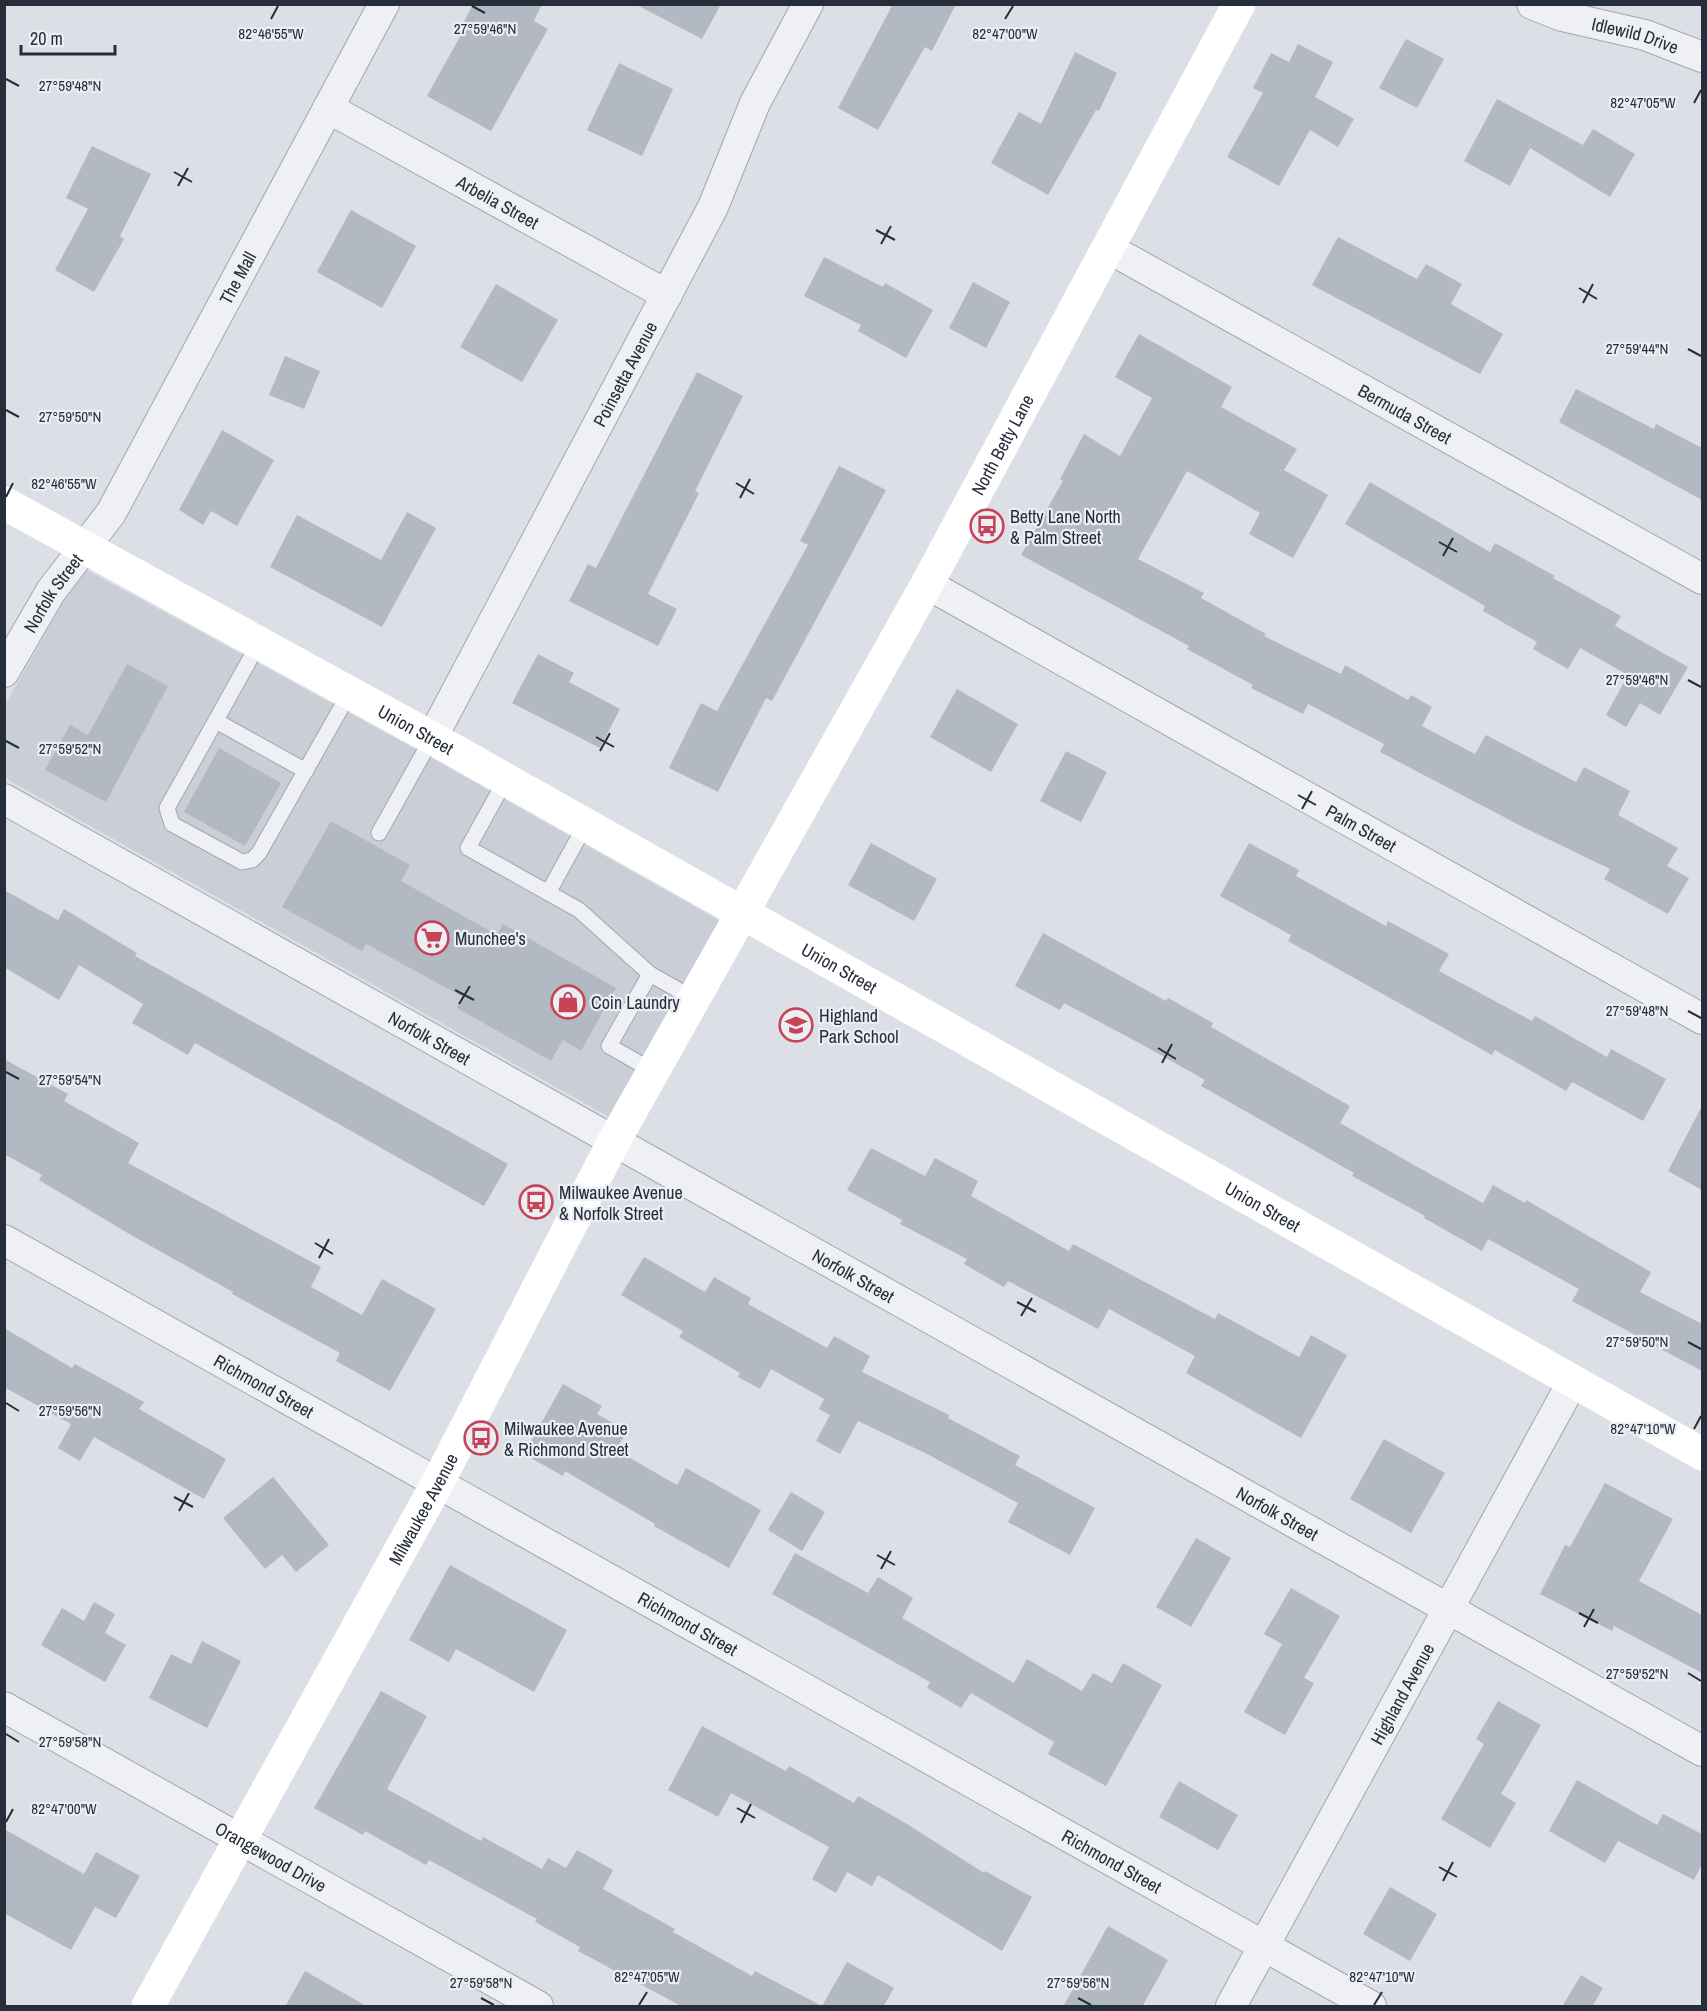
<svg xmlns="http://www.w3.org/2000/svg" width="1707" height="2011" viewBox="0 0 1707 2011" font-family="'Archivo Narrow',sans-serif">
  <rect width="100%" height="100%" fill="#dcdfe5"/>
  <path fill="#caced7" d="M 87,570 L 421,752 L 720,921 L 609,1117 L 10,781 L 5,775 L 5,705 L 64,601 Z"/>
  <path fill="#b3b9c2" d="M 473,4 L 542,4 L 534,21 L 548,29 L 491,131 L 427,96 L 462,33 L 459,31 Z
    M 635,4 L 721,4 L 702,39 Z
    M 893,4 L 956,4 L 932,51 L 925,47 L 878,130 L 838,108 Z
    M 1406,39 L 1444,59 L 1417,108 L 1379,88 Z
    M 1298,44 L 1333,62 L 1315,97 L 1354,119 L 1338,147 L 1310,130 L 1279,186 L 1227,157 L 1263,93 L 1253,88 L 1271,53 L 1289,62 Z
    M 1075,52 L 1117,73 L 1099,111 L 1096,110 L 1048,195 L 991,163 L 1019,112 L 1041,124 Z
    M 619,63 L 673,89 L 642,156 L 587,130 Z
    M 1497,99 L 1583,145 L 1593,129 L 1635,154 L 1610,197 L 1530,148 L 1510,186 L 1464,161 Z
    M 92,146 L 151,174 L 120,236 L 124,239 L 94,292 L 55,270 L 88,209 L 66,198 Z
    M 351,210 L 416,246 L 382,308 L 317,272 Z
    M 1338,237 L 1417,279 L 1426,264 L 1462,284 L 1451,304 L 1503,334 L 1480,374 L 1312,285 Z
    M 824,257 L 883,287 L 885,283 L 933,310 L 906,358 L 858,331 L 861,325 L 804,296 Z
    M 973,282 L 1010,302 L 986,348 L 949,328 Z
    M 496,284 L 558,320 L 522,382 L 460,347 Z
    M 1139,334 L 1232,387 L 1221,407 L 1297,449 L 1284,470 L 1328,495 L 1293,558 L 1249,534 L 1260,513 L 1187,471 L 1138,559 L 1204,593 L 1201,598 L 1266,634 L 1264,636 L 1341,674 L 1345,665 L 1408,700 L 1411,695 L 1432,707 L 1422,726 L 1475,754 L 1486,735 L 1576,782 L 1584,767 L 1630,791 L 1618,815 L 1678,848 L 1667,866 L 1689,878 L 1668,914 L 1604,879 L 1610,869 L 1521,826 L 1380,752 L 1384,744 L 1308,704 L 1303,714 L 1251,688 L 1253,685 L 1187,649 L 1189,646 L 1021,555 L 1063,481 L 1060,479 L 1084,434 L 1120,456 L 1152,398 L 1115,377 Z
    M 285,356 L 320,371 L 304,409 L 269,395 Z
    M 697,372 L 743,396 L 695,491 L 699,493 L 648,594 L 677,609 L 658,646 L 569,601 L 588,564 L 596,568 Z
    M 1576,389 L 1654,429 L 1656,424 L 1702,448 L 1702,500 L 1559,422 Z
    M 222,430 L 274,460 L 237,526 L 211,511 L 203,525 L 179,510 Z
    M 839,466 L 886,490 L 772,701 L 766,698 L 718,792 L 669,768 L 701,703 L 717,711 L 808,545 L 800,541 Z
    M 1370,482 L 1490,552 L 1495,543 L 1555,576 L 1553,578 L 1621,616 L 1615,626 L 1688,667 L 1660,715 L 1640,703 L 1626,727 L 1606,715 L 1628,675 L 1580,648 L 1568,669 L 1533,649 L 1537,642 L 1483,611 L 1485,606 L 1345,524 Z
    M 407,512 L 436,528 L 382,627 L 270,567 L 297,515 L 381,560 Z
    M 538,654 L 574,673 L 569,682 L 620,709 L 600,748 L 512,703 Z
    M 127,664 L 168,686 L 106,802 L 45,770 L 70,725 L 88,735 Z
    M 957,689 L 1018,724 L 991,772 L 930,737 Z
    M 219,748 L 281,783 L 245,846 L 184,812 Z
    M 1066,751 L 1107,772 L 1081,822 L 1040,801 Z
    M 331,821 L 410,865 L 401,881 L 497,935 L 503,924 L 616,988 L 581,1051 L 563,1040 L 551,1061 L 457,1008 L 463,997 L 366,944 L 362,951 L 282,907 Z
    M 871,843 L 937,879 L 914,921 L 848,885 Z
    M 1249,843 L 1299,870 L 1296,876 L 1386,926 L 1388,921 L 1449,954 L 1439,971 L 1532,1021 L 1535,1016 L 1607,1057 L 1611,1049 L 1666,1079 L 1643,1121 L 1572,1082 L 1566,1091 L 1495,1050 L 1492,1055 L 1288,941 L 1291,935 L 1220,896 Z
    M 4,890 L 58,920 L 64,909 L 137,953 L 135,956 L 508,1164 L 484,1206 L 195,1043 L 188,1055 L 132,1023 L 143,1004 L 79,965 L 59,1000 L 4,967 Z
    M 1043,933 L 1166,1001 L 1168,998 L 1213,1023 L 1211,1027 L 1350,1106 L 1340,1123 L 1430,1174 L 1483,1203 L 1493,1185 L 1525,1203 L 1526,1200 L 1651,1272 L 1640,1292 L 1702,1324 L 1702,1371 L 1572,1301 L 1579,1289 L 1488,1239 L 1482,1251 L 1424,1218 L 1425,1216 L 1352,1176 L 1354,1173 L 1201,1086 L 1205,1080 L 1143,1045 L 1064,1003 L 1060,1010 L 1015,986 Z
    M 4,1059 L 68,1094 L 64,1101 L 139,1143 L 128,1163 L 321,1267 L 311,1287 L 362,1315 L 382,1279 L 436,1309 L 390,1391 L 336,1361 L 340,1353 L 232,1294 L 233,1292 L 131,1235 L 39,1180 L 42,1175 L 4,1154 Z
    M 1702,1106 L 1702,1190 L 1668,1171 Z
    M 871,1148 L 925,1176 L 935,1158 L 978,1181 L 971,1196 L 1069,1251 L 1073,1244 L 1215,1319 L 1218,1313 L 1299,1357 L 1311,1335 L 1347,1355 L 1301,1438 L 1186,1373 L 1195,1356 L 1109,1309 L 1098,1329 L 1008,1281 L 1004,1287 L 964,1264 L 967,1259 L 900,1224 L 902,1220 L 847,1190 Z
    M 644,1257 L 705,1292 L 714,1277 L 751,1298 L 748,1304 L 827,1348 L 834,1336 L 870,1356 L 862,1372 L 949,1415 L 948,1418 L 1020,1456 L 1015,1465 L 1095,1508 L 1070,1555 L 1008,1522 L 1018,1503 L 929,1455 L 858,1421 L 840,1454 L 816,1441 L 830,1415 L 819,1409 L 824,1399 L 771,1369 L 760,1389 L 738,1377 L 740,1373 L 679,1337 L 683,1331 L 621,1295 Z
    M 4,1328 L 72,1368 L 75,1364 L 144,1402 L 139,1409 L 226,1459 L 204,1499 L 94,1437 L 80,1461 L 58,1448 L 71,1424 L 4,1387 Z
    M 563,1384 L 602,1406 L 597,1414 L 627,1431 L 616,1450 L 677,1485 L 686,1468 L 761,1510 L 729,1568 L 654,1526 L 655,1524 L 565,1471 L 563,1476 L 524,1454 Z
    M 1384,1439 L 1445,1473 L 1411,1533 L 1350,1499 Z
    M 273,1477 L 329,1545 L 296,1572 L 282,1555 L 265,1569 L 223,1518 Z
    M 1605,1483 L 1673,1519 L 1639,1581 L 1702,1615 L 1702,1673 L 1614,1626 L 1612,1631 L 1540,1594 L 1565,1545 L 1570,1547 Z
    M 791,1492 L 825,1512 L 802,1551 L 768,1530 Z
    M 1196,1538 L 1231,1558 L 1191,1627 L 1156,1607 Z
    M 795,1553 L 868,1593 L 878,1577 L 913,1598 L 902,1618 L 1014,1683 L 1027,1659 L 1082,1691 L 1093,1673 L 1112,1683 L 1123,1663 L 1162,1685 L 1106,1786 L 1048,1754 L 1054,1742 L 971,1693 L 961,1708 L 927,1688 L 930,1682 L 772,1594 Z
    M 450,1565 L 567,1630 L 534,1692 L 456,1649 L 449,1662 L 409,1640 Z
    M 1291,1588 L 1340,1616 L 1304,1678 L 1314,1683 L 1285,1735 L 1244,1712 L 1282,1644 L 1264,1634 Z
    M 94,1602 L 115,1614 L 105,1633 L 126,1645 L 105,1682 L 41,1645 L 62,1608 L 84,1621 Z
    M 202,1641 L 241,1661 L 207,1728 L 149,1698 L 171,1654 L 191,1664 Z
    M 381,1691 L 427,1716 L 387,1789 L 481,1841 L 483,1837 L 542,1869 L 548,1858 L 566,1868 L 577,1850 L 613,1870 L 603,1889 L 675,1929 L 673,1932 L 752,1976 L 755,1971 L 822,2006 L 847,1962 L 894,1988 L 883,2007 L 683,2007 L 578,1951 L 580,1947 L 535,1922 L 537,1919 L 429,1860 L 426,1865 L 365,1831 L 363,1835 L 314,1808 Z
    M 1498,1701 L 1541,1725 L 1501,1794 L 1516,1803 L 1490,1848 L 1441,1819 L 1484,1744 L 1476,1739 Z
    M 702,1726 L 786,1771 L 789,1766 L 854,1803 L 858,1796 L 907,1824 L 984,1873 L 985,1871 L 1032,1897 L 1002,1951 L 878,1875 L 872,1886 L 847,1872 L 836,1893 L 812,1879 L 829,1847 L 731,1793 L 718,1817 L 668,1790 Z
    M 1577,1780 L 1657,1825 L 1663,1814 L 1702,1834 L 1702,1864 L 1694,1880 L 1618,1841 L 1605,1863 L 1549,1831 Z
    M 1179,1781 L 1238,1815 L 1218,1850 L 1159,1817 Z
    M 4,1829 L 84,1874 L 96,1852 L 140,1876 L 116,1918 L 95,1907 L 71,1950 L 4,1913 Z
    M 1390,1887 L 1437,1914 L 1410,1961 L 1363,1934 Z
    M 1108,1926 L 1168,1960 L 1142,2007 L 1063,2007 Z
    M 305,1971 L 368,2007 L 285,2007 Z
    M 1581,1975 L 1603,1988 L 1592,2007 L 1562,2007 Z"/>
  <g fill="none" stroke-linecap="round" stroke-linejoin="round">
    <g stroke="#a2a6af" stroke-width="17">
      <path id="lane" d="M 259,643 L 167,808 L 172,824 L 242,862 L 252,860 L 259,853 L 350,692
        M 216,721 L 306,771
        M 506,779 L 468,848 L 579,910 L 650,974 L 609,1046 L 653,1071
        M 379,833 L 432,738
        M 548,893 L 586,824
        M 650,974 L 694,999"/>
    </g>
    <g stroke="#a2a6af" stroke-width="32">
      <g id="street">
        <path id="s1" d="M 1532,4 L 1562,16 L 1645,35 L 1702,57"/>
        <path id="s2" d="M 328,108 L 667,295"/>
        <path id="s3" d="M 1108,248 L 1702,579"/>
        <path id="s4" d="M 927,584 L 1702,1019"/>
        <path id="s5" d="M 4,672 L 51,591 L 111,513 L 384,4"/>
        <path id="s6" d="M 432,738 L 713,207 L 755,103 L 808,4"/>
        <path id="s7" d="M 4,799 L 1702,1751"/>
        <path id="s8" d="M 4,1240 L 1371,2006"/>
        <path id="s9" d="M 4,1707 L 538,2006"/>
        <path id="s10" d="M 1231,2006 L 1573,1381"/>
      </g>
    </g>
    <use href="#lane" stroke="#eef0f4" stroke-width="15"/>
    <use href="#street" stroke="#eef0f4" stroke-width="30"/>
    <g stroke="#fff" stroke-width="33">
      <path id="s11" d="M 4,503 L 432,738 L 1702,1454"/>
      <path id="s12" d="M 148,2006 L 437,1484 L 614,1141 L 927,584 L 1239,4"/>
    </g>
  </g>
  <path fill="none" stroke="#262e3b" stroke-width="2" d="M 472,6 L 485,13M 271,19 L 278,6M 1005,19 L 1013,6M 6,79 L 19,86M 1694,103 L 1701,90M 174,172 L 192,182M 178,186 L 188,168M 876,230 L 895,240M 881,244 L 891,226M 1579,288 L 1597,299M 1583,303 L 1593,284M 1688,349 L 1701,356M 6,410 L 19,417M 736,483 L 754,494M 6,497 L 13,483M 740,498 L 750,479M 1439,542 L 1457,552M 1443,556 L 1453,538M 1688,680 L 1701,687M 596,737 L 614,747M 6,741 L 19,748M 600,751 L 610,733M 1298,795 L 1316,805M 1302,809 L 1312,791M 455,990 L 474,1000M 459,1004 L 470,986M 1688,1011 L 1701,1018M 1158,1048 L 1176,1059M 1162,1063 L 1172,1044M 6,1072 L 19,1079M 315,1243 L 333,1254M 319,1258 L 329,1239M 1017,1302 L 1036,1312M 1021,1316 L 1032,1298M 1688,1342 L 1701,1349M 6,1403 L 19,1411M 1694,1429 L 1701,1416M 174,1497 L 193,1507M 179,1511 L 189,1493M 877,1555 L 895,1565M 881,1569 L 891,1551M 1579,1613 L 1598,1623M 1584,1627 L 1594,1609M 1688,1673 L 1701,1681M 6,1734 L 19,1742M 737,1808 L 755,1818M 6,1822 L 13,1809M 741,1823 L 751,1804M 1439,1867 L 1457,1877M 1443,1881 L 1453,1862M 481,1998 L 494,2005M 1078,1998 L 1091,2005M 639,2005 L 647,1992M 1374,2005 L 1382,1992"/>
  <defs>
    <g id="bus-ring" transform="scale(1.725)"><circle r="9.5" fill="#ebeef3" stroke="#c74458" stroke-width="1.5"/><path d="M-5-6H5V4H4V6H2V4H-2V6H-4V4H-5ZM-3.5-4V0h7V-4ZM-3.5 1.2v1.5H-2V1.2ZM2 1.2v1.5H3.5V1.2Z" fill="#c74458"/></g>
    <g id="supermarket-ring" transform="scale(1.725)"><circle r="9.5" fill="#ebeef3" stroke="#c74458" stroke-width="1.5"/><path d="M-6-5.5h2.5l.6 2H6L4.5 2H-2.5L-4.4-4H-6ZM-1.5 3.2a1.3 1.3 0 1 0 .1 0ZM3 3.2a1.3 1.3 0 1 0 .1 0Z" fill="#c74458"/></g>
    <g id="shop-ring" transform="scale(1.725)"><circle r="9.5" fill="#ebeef3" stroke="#c74458" stroke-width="1.5"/><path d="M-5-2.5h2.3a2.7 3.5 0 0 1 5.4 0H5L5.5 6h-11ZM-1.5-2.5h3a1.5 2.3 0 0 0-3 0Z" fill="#c74458"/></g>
    <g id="school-ring" transform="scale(1.725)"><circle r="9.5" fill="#ebeef3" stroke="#c74458" stroke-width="1.5"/><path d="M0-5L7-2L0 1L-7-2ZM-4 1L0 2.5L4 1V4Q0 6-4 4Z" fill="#c74458"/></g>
  </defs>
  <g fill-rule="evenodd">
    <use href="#bus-ring" x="987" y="526"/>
    <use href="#supermarket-ring" x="432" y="938"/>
    <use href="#shop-ring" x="568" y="1002"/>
    <use href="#school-ring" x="796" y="1025"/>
    <use href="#bus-ring" x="536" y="1202"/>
    <use href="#bus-ring" x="481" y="1438"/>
  </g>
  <g text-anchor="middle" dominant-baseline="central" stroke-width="4.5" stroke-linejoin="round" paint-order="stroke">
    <g font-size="18" fill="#262e3b" stroke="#ebeef3">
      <text stroke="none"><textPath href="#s1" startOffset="108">Idlewild Drive</textPath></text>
      <text stroke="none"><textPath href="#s2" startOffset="194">Arbelia Street</textPath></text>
      <text stroke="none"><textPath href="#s5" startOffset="459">The Mall</textPath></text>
      <text stroke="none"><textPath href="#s6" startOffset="412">Poinsetta Avenue</textPath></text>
      <text stroke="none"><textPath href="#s3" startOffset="340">Bermuda Street</textPath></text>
      <text stroke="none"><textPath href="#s12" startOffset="1780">North Betty Lane</textPath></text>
      <text stroke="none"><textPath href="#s5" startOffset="93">Norfolk Street</textPath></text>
      <text stroke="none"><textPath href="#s11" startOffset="470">Union Street</textPath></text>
      <text stroke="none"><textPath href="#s4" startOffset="498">Palm Street</textPath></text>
      <text stroke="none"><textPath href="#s11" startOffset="956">Union Street</textPath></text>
      <text stroke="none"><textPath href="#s7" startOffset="488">Norfolk Street</textPath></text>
      <text stroke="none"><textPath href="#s11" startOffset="1442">Union Street</textPath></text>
      <text stroke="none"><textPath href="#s7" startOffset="974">Norfolk Street</textPath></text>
      <text stroke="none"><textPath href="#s8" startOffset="298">Richmond Street</textPath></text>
      <text stroke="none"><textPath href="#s12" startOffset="568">Milwaukee Avenue</textPath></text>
      <text stroke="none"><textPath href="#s7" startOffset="1460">Norfolk Street</textPath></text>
      <text stroke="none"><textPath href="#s8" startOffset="784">Richmond Street</textPath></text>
      <text stroke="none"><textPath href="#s10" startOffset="356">Highland Avenue</textPath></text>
      <text stroke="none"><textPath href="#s9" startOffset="306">Orangewood Drive</textPath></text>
      <text stroke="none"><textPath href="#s8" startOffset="1270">Richmond Street</textPath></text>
    </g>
    <g font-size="18" fill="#262e3b" stroke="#ebeef3" text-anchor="start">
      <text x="1010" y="516">Betty Lane North<tspan x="1010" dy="21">&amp; Palm Street</tspan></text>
      <text x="455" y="938">Munchee's</text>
      <text x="591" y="1002">Coin Laundry</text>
      <text x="819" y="1015">Highland<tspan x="819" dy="21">Park School</tspan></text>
      <text x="559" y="1192">Milwaukee Avenue<tspan x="559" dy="21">&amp; Norfolk Street</tspan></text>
      <text x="504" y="1428">Milwaukee Avenue<tspan x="504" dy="21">&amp; Richmond Street</tspan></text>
    </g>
  </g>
  <g font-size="15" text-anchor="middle" fill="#262e3b" stroke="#ebeef3" stroke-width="4.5" stroke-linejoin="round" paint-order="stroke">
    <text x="485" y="34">27°59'46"N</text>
    <text x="271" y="39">82°46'55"W</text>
    <text x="1005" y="39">82°47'00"W</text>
    <text x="70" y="91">27°59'48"N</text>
    <text x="1643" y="108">82°47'05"W</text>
    <text x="1637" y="354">27°59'44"N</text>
    <text x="70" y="422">27°59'50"N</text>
    <text x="64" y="489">82°46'55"W</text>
    <text x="1637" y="685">27°59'46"N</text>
    <text x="70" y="754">27°59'52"N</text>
    <text x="1637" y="1016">27°59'48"N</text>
    <text x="70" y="1085">27°59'54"N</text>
    <text x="1637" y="1347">27°59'50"N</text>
    <text x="70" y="1416">27°59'56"N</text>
    <text x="1643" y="1434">82°47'10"W</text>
    <text x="1637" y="1679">27°59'52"N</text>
    <text x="70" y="1747">27°59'58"N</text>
    <text x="64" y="1814">82°47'00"W</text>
    <text x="647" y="1982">82°47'05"W</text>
    <text x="1382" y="1982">82°47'10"W</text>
    <text x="481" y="1988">27°59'58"N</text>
    <text x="1078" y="1988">27°59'56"N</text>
  </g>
  <rect width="1707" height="2011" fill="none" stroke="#262e3b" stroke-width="12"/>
  <path d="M21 45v9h94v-9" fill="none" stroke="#262e3b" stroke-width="3"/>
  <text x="30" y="45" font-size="18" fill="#262e3b" stroke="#ebeef3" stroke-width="4.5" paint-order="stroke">20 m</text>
</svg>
